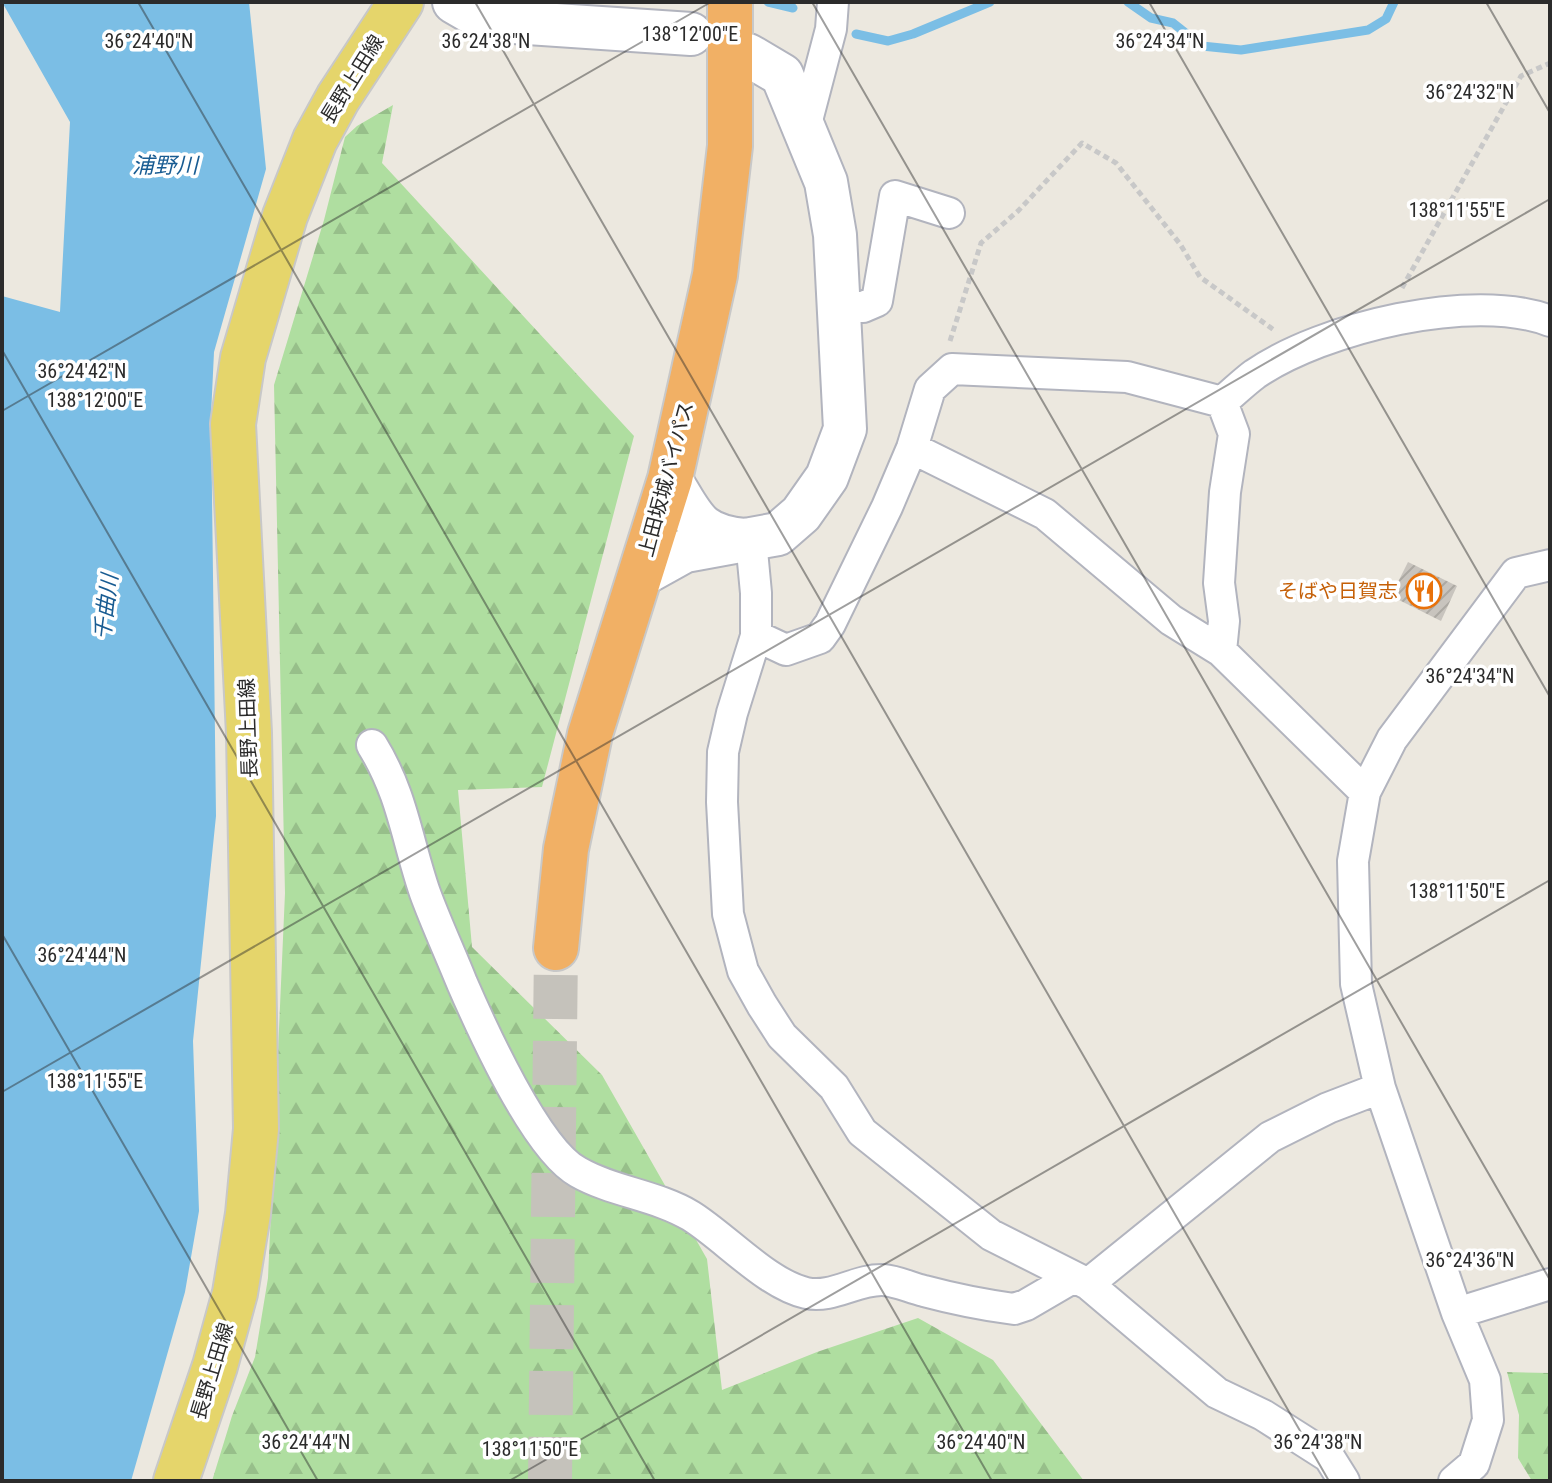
<svg xmlns="http://www.w3.org/2000/svg" width="1552" height="1483" viewBox="0 0 1552 1483" font-family="'Roboto Condensed','Noto Sans JP',sans-serif">
  <defs>
    <pattern id="forest-firs" width="22" height="20" patternUnits="userSpaceOnUse" patternTransform="scale(2)"><rect width="22" height="20" fill="#afdea0"/><path d="M5 1l3.5 6h-7zM16 11l3.5 6h-7z" fill="#97bf8a"/></pattern>
    <pattern id="building-hatch" width="6" height="6" patternUnits="userSpaceOnUse" patternTransform="scale(2)"><rect width="6" height="6" fill="#c8c4be"/><path d="M-1 1l2-2M0 6l6-6M5 7l2-2" fill="none" stroke="#aca9a3"/></pattern>
  </defs>
  <rect width="100%" height="100%" fill="#ece8df"/>
  <path fill="url(#forest-firs)" d="M 393,105 L 382,163 L 634,436 L 542,787 L 458,790 L 472,947 L 602,1075 L 707,1259 L 722,1390 L 817,1352 L 918,1318 L 993,1360 L 1084,1481 L 212,1481 L 232,1416 L 255,1357 L 268,1278 L 285,893 L 274,385 L 324,220 L 345,137 L 357,126 Z
    M 1507,1372 L 1550,1373 L 1550,1481 L 1532,1481 L 1518,1458 L 1519,1415 Z"/>
  <path fill="#7bbee5" d="M 2,2 L 249,2 L 266,169 L 214,352 L 211,415 L 216,816 L 193,1041 L 199,1211 L 185,1292 L 131,1481 L 2,1481 L 2,296 L 60,312 L 70,122 Z"/>
  <g fill="none" stroke-linecap="round" stroke-linejoin="round">
    <path stroke="#7bbee5" stroke-width="9" d="M 768,2 L 793,8
      M 1128,2 L 1151,18 L 1173,23 L 1202,46 L 1241,50 L 1368,30 L 1386,19 L 1394,2
      M 856,34 L 888,41 L 913,34 L 990,2"/>
  </g>
  <path fill="url(#building-hatch)" d="M 1408,562 L 1457,586 L 1441,621 L 1391,596 Z"/>
  <g fill="none" stroke-linecap="round" stroke-linejoin="round">
    <path stroke="#c5c2bb" stroke-width="44" stroke-dasharray="44 22" stroke-linecap="butt" d="M 550,1481 L 556,948"/>
    <g stroke="#b2b4be" stroke-width="34">
      <path id="street" d="M 805,128 L 831,29 L 833,2
        M 837,307 L 863,307 L 877,301 L 895,196 L 949,213
        M 912,448 L 1045,514 L 1171,620 L 1221,651 L 1365,792
        M 751,540 L 756,593 L 756,636 L 732,713 L 723,752 L 722,802 L 728,914 L 743,971 L 762,1005 L 782,1036 L 834,1087 L 862,1132 L 991,1235 L 1088,1284 L 1217,1393 L 1263,1415 L 1329,1457 L 1344,1481
        M 756,636 L 786,650 L 820,638 L 830,624 L 887,507 L 912,448 L 930,389 L 952,369 L 1127,377 L 1222,402 C 1233,393 1244,382 1255,374 C 1322,328 1473,291 1550,321
        M 1221,651 L 1224,621 L 1219,583 L 1225,492 L 1234,434 L 1222,402
        M 372,745 C 403,795 407,841 425,893 C 436,923 450,953 462,983 C 482,1029 536,1149 578,1172 C 613,1192 656,1195 691,1216 C 726,1238 767,1284 806,1293 C 832,1299 857,1279 883,1280 C 897,1281 911,1288 924,1291 C 954,1299 984,1305 1014,1309 L 1026,1305 L 1074,1277
        M 1088,1284 L 1270,1137 L 1328,1108 L 1380,1088
        M 1457,1313 L 1550,1284
        M 1454,1481 L 1474,1464 L 1488,1420 L 1485,1380 L 1457,1313 L 1380,1088 L 1356,984 L 1353,861 L 1365,792 L 1392,739 L 1516,573 L 1550,565"/>
    </g>
    <g stroke="#b2b4be" stroke-width="46">
      <path id="secondary" d="M 454,2 L 473,13 L 498,21 L 691,34
        M 670,479 C 694,517 696,535 744,540
        M 640,576 L 685,551 L 778,534 L 801,514 L 827,477 L 845,429 L 835,235 L 826,182 L 782,75 L 748,55"/>
    </g>
    <g stroke="#c8c8c8" stroke-width="48">
      <path id="primary" d="M 176,1481 L 215,1366 L 235,1293 L 248,1214 L 256,1129 L 249,733 L 233,424 L 243,358 L 285,216 L 315,140 L 338,98 L 401,2"/>
    </g>
    <g stroke="#c8c8c8" stroke-width="48">
      <path id="highway" d="M 556,948 L 566,849 L 590,734 L 670,479 L 715,275 L 730,146 L 730,2"/>
    </g>
    <path stroke="#c8c8c8" stroke-width="5" stroke-dasharray="6 4" stroke-linecap="butt" d="M 1402,288 L 1521,76 L 1550,63
      M 950,341 L 981,243 L 1018,211 L 1082,143 L 1116,163 L 1180,244 L 1200,277 L 1274,330"/>
    <use href="#street" stroke="#fff" stroke-width="30"/>
    <use href="#secondary" stroke="#fff" stroke-width="42"/>
    <use href="#primary" stroke="#e5d56b" stroke-width="44"/>
    <use href="#highway" stroke="#f1b065" stroke-width="44"/>
  </g>
  <path fill="none" stroke="#2b2b2b" stroke-width="2" stroke-opacity="0.45" d="M 138,2 L 992,1481M 475,2 L 1329,1481M 812,2 L 1550,1280M 1149,2 L 1550,697M 1486,2 L 1550,113M 2,350 L 655,1481M 2,411 L 711,2M 2,934 L 318,1481M 2,1092 L 1550,199M 509,1481 L 1550,880"/>
  <defs>
    <g id="restaurant-ring" transform="scale(1.8)"><circle r="9.5" fill="#fff" stroke="#e8710a" stroke-width="1.5"/><path d="M-5-6h1v4h1v-4h1v4h1v-4h1v5L-1.5 .5V6h-2V.5L-5-1ZM5-6V6H3V1.5H1.5Q1.5-4 5-6Z" fill="#e8710a"/></g>
  </defs>
  <g fill-rule="evenodd">
    <use href="#restaurant-ring" x="1424" y="591"/>
  </g>
  <g text-anchor="middle" dominant-baseline="central" stroke-width="7" stroke-linejoin="round" paint-order="stroke">
    <g font-size="20" fill="#2b2b2b" stroke="#fff">
      <text transform="translate(352 79) rotate(-58)">長野上田線</text>
      <text transform="translate(666 479) rotate(-75)">上田坂城バイパス</text>
      <text transform="translate(248 728) rotate(-92)">長野上田線</text>
      <text transform="translate(212 1371) rotate(-73)">長野上田線</text>
    </g>
    <g font-size="20" fill="#c56008" stroke="#fff" text-anchor="end">
      <text x="1398" y="591">そばや日賀志</text>
    </g>
    <g font-size="22" font-style="italic" fill="#195c92" stroke="#fff">
      <text x="165" y="165">浦野川</text>
      <text transform="translate(106 607) rotate(-83)">千曲川</text>
    </g>
  </g>
  <g font-size="20" text-anchor="middle" fill="#2b2b2b" stroke="#fff" stroke-width="7" stroke-linejoin="round" paint-order="stroke">
    <text x="690" y="41">138°12'00"E</text>
    <text x="149" y="48">36°24'40"N</text>
    <text x="486" y="48">36°24'38"N</text>
    <text x="1160" y="48">36°24'34"N</text>
    <text x="1470" y="99">36°24'32"N</text>
    <text x="1457" y="217">138°11'55"E</text>
    <text x="82" y="378">36°24'42"N</text>
    <text x="95" y="407">138°12'00"E</text>
    <text x="1470" y="683">36°24'34"N</text>
    <text x="1457" y="898">138°11'50"E</text>
    <text x="82" y="962">36°24'44"N</text>
    <text x="95" y="1088">138°11'55"E</text>
    <text x="1470" y="1267">36°24'36"N</text>
    <text x="306" y="1449">36°24'44"N</text>
    <text x="981" y="1449">36°24'40"N</text>
    <text x="1318" y="1449">36°24'38"N</text>
    <text x="530" y="1456">138°11'50"E</text>
  </g>
  <rect width="1552" height="1483" fill="none" stroke="#2b2b2b" stroke-width="8"/>
</svg>
